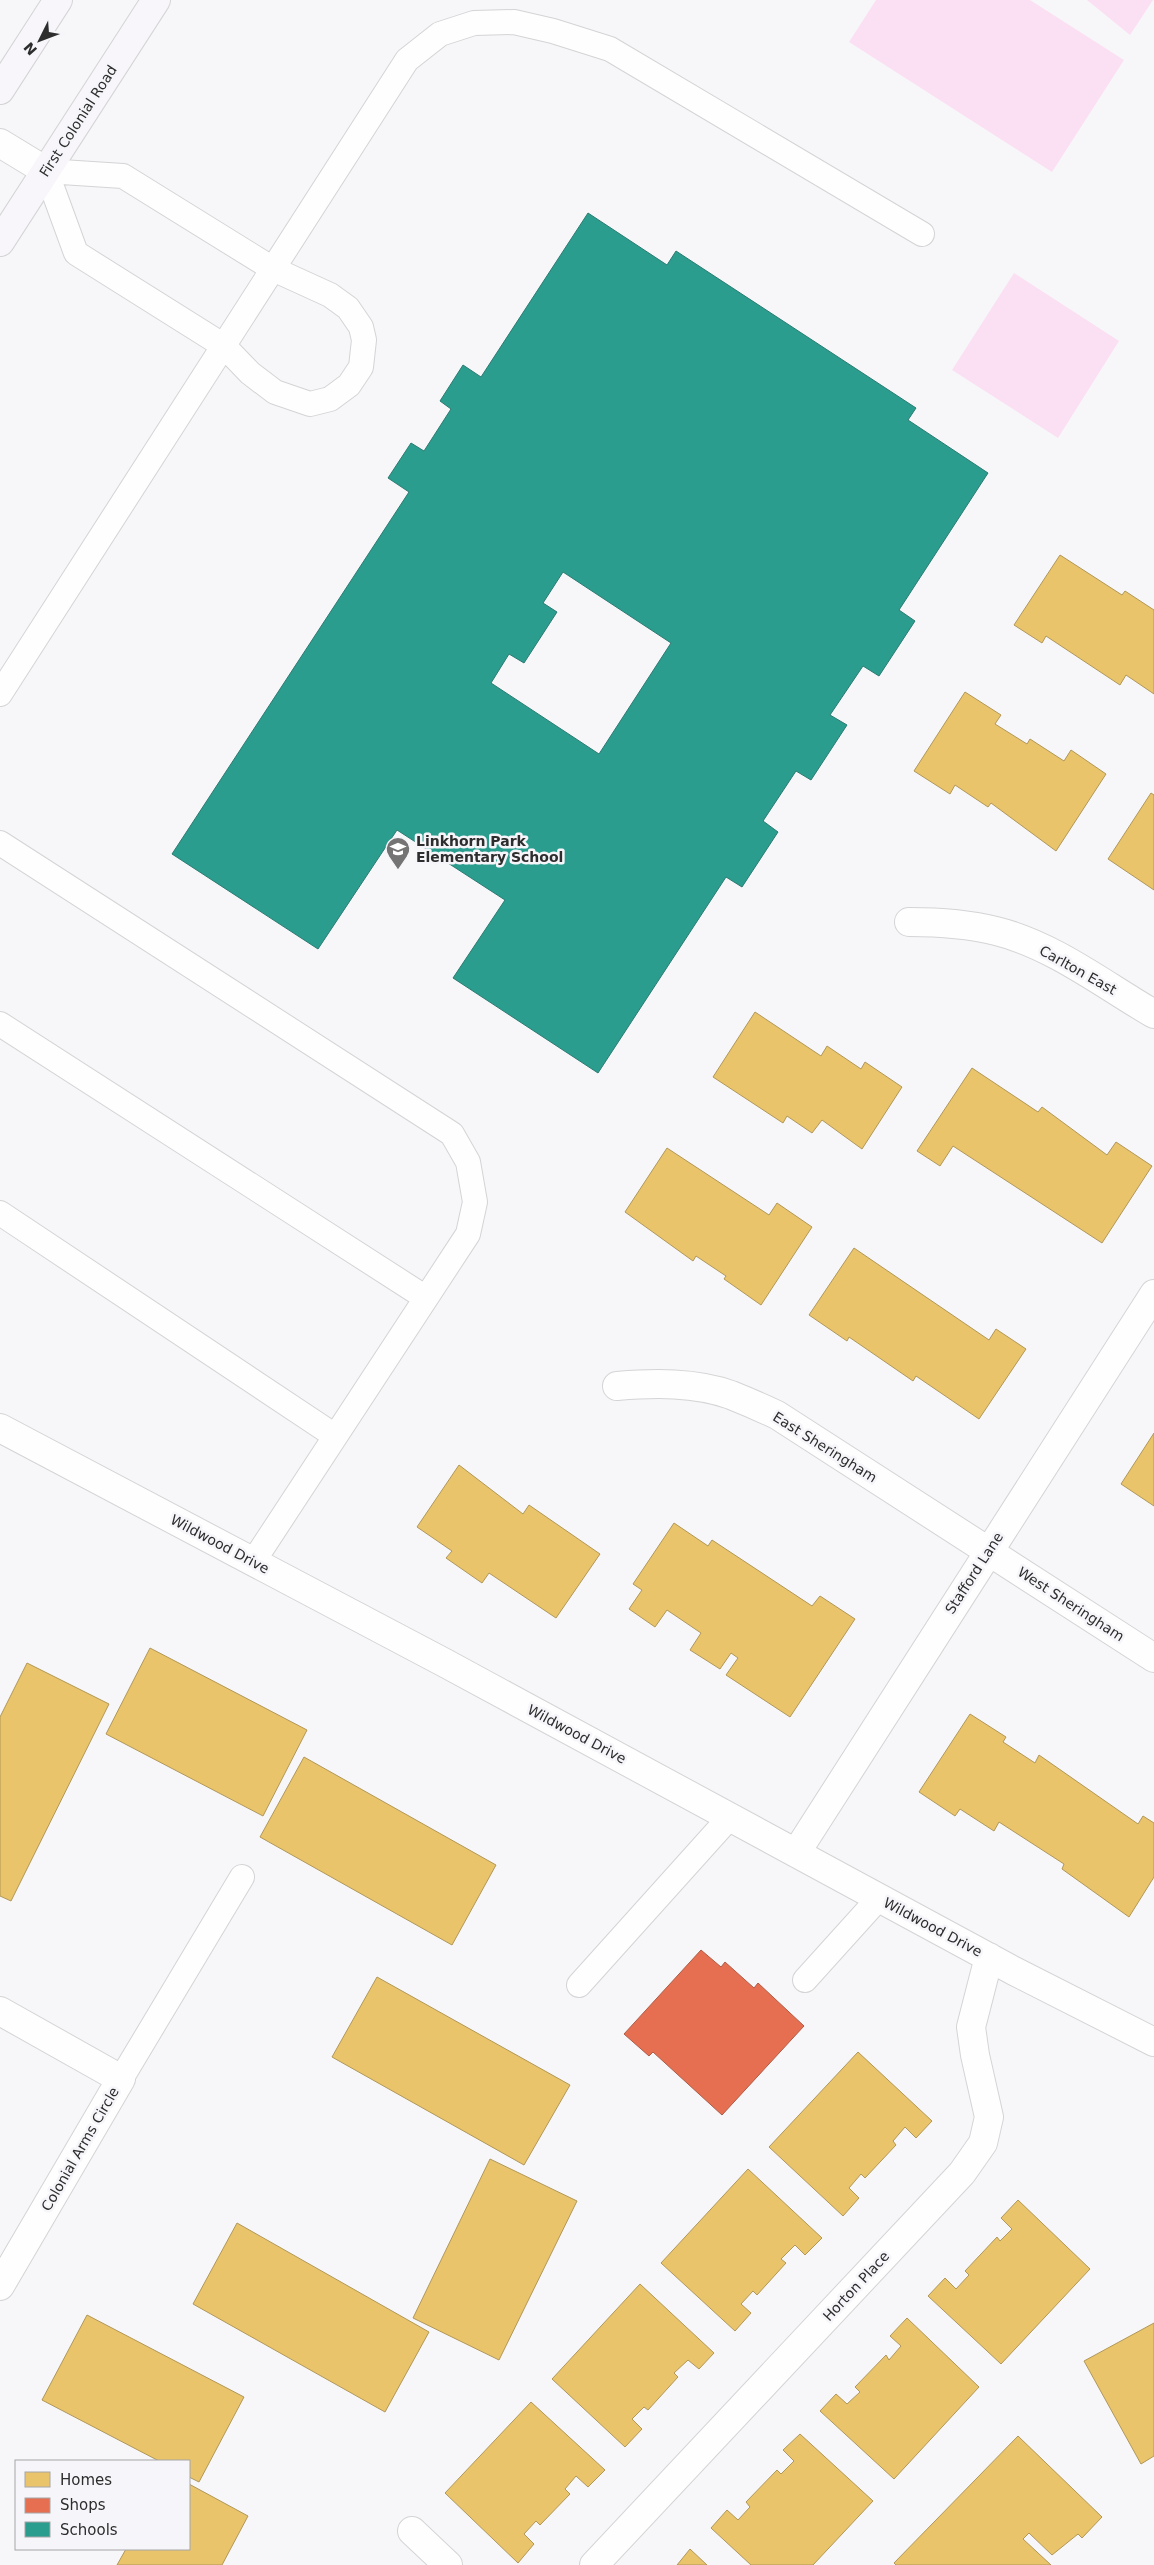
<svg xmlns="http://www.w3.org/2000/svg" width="1154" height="2565" viewBox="0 0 1154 2565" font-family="'DejaVu Sans',sans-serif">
  <rect width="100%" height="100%" fill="#f7f7f9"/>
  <path fill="#fbe0f3" d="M 876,0 L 1030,0 L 1124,60 L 1052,172 L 849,42 Z
    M 1087,0 L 1153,0 L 1130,35 Z
    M 1014,273 L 1119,341 L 1058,438 L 952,370 Z"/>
  <path fill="#e9c46a" stroke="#b19758" d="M 1060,555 L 1122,595 L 1125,591 L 1154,610 L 1154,694 L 1126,675 L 1120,685 L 1046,636 L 1042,643 L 1014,625 Z
    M 965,692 L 1001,715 L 995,724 L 1027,744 L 1030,739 L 1064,761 L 1071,750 L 1106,774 L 1056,851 L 991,803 L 988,807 L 955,785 L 950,794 L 914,771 Z
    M 1151,793 L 1154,795 L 1154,890 L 1108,859 Z
    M 755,1012 L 821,1056 L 827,1046 L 861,1069 L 865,1062 L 902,1087 L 862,1149 L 822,1120 L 812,1133 L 787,1116 L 783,1123 L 713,1077 Z
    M 972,1068 L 1038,1112 L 1042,1107 L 1107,1155 L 1116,1142 L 1152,1166 L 1102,1243 L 953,1146 L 940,1166 L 917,1151 Z
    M 667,1148 L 769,1215 L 777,1203 L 812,1227 L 761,1305 L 724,1279 L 726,1276 L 696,1256 L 693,1261 L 625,1212 Z
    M 854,1248 L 989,1340 L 996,1329 L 1026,1349 L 979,1419 L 916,1376 L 913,1381 L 849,1337 L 847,1341 L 809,1315 Z
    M 1154,1433 L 1154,1506 L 1121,1484 Z
    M 459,1465 L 523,1514 L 529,1505 L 600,1554 L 556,1618 L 489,1573 L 482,1583 L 446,1558 L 452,1551 L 417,1527 Z
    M 674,1523 L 708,1546 L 712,1540 L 812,1606 L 820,1596 L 855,1619 L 790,1717 L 726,1675 L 738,1658 L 731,1653 L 720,1669 L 690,1650 L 701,1633 L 667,1610 L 655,1627 L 629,1609 L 642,1590 L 633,1584 Z
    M 150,1648 L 307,1730 L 263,1816 L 106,1734 Z
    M 27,1663 L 109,1704 L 11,1901 L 0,1896 L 0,1717 Z
    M 970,1714 L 1006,1737 L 1003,1742 L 1035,1763 L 1039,1755 L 1138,1824 L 1143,1816 L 1154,1823 L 1154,1877 L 1129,1917 L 1062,1869 L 1064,1864 L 999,1822 L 994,1831 L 960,1809 L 955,1816 L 919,1792 Z
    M 304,1757 L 496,1865 L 452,1945 L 260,1837 Z
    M 377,1977 L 570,2085 L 524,2165 L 332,2057 Z
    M 858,2052 L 932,2121 L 916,2138 L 905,2127 L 893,2141 L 896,2145 L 865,2178 L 861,2174 L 849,2188 L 859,2198 L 843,2216 L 769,2147 Z
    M 490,2159 L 577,2201 L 499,2360 L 413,2318 Z
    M 748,2169 L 822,2238 L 805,2255 L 795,2245 L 781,2259 L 786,2263 L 757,2295 L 753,2291 L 741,2304 L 751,2313 L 735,2331 L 661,2263 Z
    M 1018,2200 L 1090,2269 L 1001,2364 L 928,2296 L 945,2278 L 956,2289 L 969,2275 L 965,2271 L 997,2237 L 1000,2241 L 1012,2229 L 1001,2218 Z
    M 237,2223 L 429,2332 L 385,2412 L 193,2304 Z
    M 640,2284 L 714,2353 L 699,2369 L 688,2360 L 674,2373 L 678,2377 L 648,2410 L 644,2407 L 632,2419 L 642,2429 L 625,2447 L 552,2379 Z
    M 87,2315 L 244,2397 L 199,2482 L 189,2477 L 189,2461 L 159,2461 L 42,2400 Z
    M 907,2318 L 979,2387 L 894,2479 L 820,2411 L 836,2394 L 847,2404 L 860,2392 L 855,2387 L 886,2355 L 889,2360 L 901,2346 L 890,2336 Z
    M 1154,2323 L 1154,2456 L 1141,2464 L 1084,2361 Z
    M 531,2402 L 605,2470 L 588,2487 L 576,2476 L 565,2489 L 570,2494 L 540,2525 L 536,2521 L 524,2534 L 534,2544 L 518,2563 L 445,2493 Z
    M 800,2434 L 873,2501 L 813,2565 L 751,2565 L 711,2528 L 727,2510 L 738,2520 L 750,2507 L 746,2502 L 777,2470 L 781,2474 L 794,2461 L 783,2450 Z
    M 1018,2436 L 1102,2517 L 1082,2538 L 1078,2534 L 1052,2555 L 1029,2533 L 1023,2539 L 1051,2565 L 896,2565 L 894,2563 Z
    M 189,2484 L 248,2516 L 222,2565 L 117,2565 L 126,2549 L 189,2549 Z
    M 690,2549 L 707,2565 L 677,2565 Z"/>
  <path fill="#e76f51" stroke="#af5b46" d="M 701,1950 L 721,1967 L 725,1962 L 754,1988 L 758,1983 L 804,2026 L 722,2115 L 653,2052 L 649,2056 L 624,2034 Z"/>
  <path fill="#2a9d8f" stroke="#2b7b72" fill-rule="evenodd" d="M 588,213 L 667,265 L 676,251 L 916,408 L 908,420 L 988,473 L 899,610 L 915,621 L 879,676 L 863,666 L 830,715 L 847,725 L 811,780 L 796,771 L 763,821 L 778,832 L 742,887 L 726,877 L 598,1073 L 453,978 L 505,900 L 397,830 L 318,949 L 172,854 L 409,492 L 388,478 L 411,443 L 424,451 L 451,409 L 440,401 L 463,365 L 481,377 ZM 563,572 L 671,643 L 599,754 L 491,683 L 509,654 L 524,663 L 557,612 L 543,603 Z"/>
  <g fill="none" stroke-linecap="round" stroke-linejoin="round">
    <g stroke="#d4d4d6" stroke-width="26">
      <path id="lane" d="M 46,171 L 123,176 L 273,269 L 330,295 L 348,308 L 361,327 L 364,340 L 361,367 L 349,385 L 330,399 L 310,404 L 275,392 L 250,373 L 224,346 L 76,253 Z
        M 0,694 L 407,60 L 440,34 L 474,23 L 514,22 L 553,31 L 610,49 L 922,234
        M 0,843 L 452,1134 L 468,1162 L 475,1202 L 468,1234 L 253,1562
        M 0,1024 L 426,1298
        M 0,1213 L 335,1436
        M 805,1980 L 879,1898
        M 579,1985 L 730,1817
        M 121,2079 L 242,1877"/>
    </g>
    <g stroke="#d4d4d6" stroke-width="30">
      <path id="street" d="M 0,143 L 46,171
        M 909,922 C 938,922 968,924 996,931 C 1053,945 1104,985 1154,1014
        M 617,1386 C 654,1383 695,1382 731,1395 C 746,1401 762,1408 777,1415 L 1154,1658
        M 0,1428 L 445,1663 L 1014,1971 L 1154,2042
        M 796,1853 L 1154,1294
        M 0,2011 L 121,2079 L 0,2286
        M 412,2531 L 448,2565
        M 594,2565 L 962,2173 L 983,2143 L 989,2117 L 975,2055 L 971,2027 L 989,1957"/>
    </g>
    <g stroke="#d4d4d6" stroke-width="30">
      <path id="secondary" d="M 0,90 L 58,0
        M 0,242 L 156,0"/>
    </g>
    <use href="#lane" stroke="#fefefe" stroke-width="24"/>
    <use href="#street" stroke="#fefefe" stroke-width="28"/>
    <use href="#secondary" stroke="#f8f6fa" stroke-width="28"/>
  </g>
  <defs>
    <g id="school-pin" transform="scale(1.25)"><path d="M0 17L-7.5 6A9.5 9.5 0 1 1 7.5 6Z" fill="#747475" stroke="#f6f6fa"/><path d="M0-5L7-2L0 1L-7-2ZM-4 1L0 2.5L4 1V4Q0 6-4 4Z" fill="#fff"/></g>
  </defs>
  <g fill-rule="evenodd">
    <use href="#school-pin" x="398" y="849"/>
  </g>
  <g text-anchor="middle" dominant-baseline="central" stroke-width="5" stroke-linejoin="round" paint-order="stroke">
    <g font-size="14" fill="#2d2d2e" stroke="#f6f6fa">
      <text transform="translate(78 121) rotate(-57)">First Colonial Road</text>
      <text transform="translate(1078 970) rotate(29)">Carlton East</text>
      <text transform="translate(825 1447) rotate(32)">East Sheringham</text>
      <text transform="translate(220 1544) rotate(28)">Wildwood Drive</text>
      <text transform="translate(974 1573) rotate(-57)">Stafford Lane</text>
      <text transform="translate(1071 1604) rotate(33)">West Sheringham</text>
      <text transform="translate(577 1734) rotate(28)">Wildwood Drive</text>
      <text transform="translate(933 1927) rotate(28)">Wildwood Drive</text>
      <text transform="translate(80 2149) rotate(-60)">Colonial Arms Circle</text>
      <text transform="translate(856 2286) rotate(-47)">Horton Place</text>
    </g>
    <g font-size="14" font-weight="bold" fill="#2d2d2e" stroke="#f6f6fa" text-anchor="start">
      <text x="416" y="841">Linkhorn Park<tspan x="416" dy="16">Elementary School</tspan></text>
    </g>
  </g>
  <rect x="15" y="2460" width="175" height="90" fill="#f6f6fa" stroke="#a6a6a8"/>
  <rect x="25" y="2472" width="25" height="15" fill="#e9c46a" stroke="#a6a6a8"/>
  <text x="60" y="2485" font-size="15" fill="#2d2d2e">Homes</text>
  <rect x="25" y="2498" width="25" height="15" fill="#e76f51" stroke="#a6a6a8"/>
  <text x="60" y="2510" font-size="15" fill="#2d2d2e">Shops</text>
  <rect x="25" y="2522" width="25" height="15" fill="#2a9d8f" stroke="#a6a6a8"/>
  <text x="60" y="2535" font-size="15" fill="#2d2d2e">Schools</text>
  <g transform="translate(40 40) rotate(228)" stroke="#f6f6fa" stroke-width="4" paint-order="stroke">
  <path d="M0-4L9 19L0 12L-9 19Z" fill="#2d2d2e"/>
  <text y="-8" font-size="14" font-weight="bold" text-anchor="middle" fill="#2d2d2e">N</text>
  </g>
</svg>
